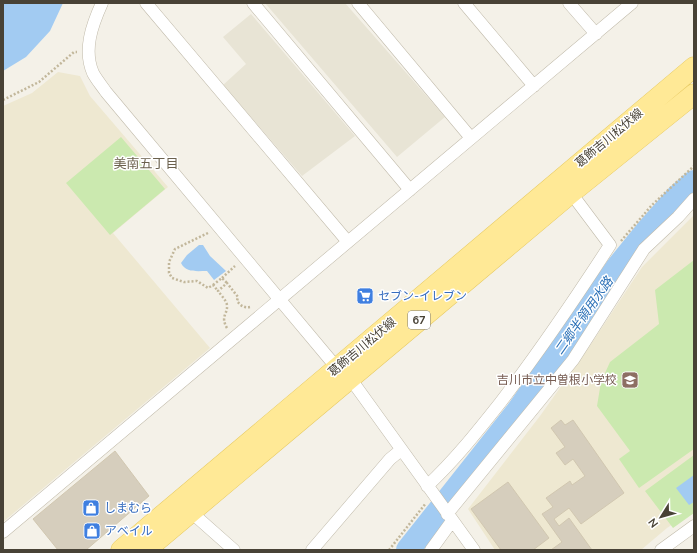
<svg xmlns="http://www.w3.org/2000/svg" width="697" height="553" viewBox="0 0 697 553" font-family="'Nunito Sans','Noto Sans JP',sans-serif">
  <rect width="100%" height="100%" fill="#f4f1e8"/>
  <path fill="#e8e4d5" d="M 265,3 L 345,3 L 445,117 L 397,157 Z
    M 251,14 L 355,136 L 302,176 L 223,85 L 246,64 L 223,37 Z"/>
  <path fill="#eee8d1" d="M 58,72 L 80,76 L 90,96 L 168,187 L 113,233 L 210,348 L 3,522 L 3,106 L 32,93 Z
    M 694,215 L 694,510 L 667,528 L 641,550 L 495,550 L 468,509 L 540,416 L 591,344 L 642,267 Z"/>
  <path fill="#cbe9af" d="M 121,137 L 165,189 L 110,235 L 66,183 Z
    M 694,260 L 694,449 L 639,488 L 619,459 L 630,451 L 597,406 L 601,382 L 610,362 L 659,324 L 655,290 Z
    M 694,455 L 694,513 L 673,528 L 645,491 Z"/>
  <path fill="#a2cbf2" d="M 3,3 L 63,3 L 50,31 L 26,57 L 3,71 Z
    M 199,245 L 203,245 L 210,256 L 226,271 L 214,280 L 207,271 C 197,271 186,273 181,263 L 187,255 Z
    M 694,475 L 694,502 L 689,505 L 676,488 Z"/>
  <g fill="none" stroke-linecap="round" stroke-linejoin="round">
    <path stroke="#a2cbf2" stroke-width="24" d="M 408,550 L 518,411 L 617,268 L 647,231 L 677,197 L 694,182"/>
  </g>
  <path fill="#d6cebd" stroke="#d1c7b0" d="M 561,420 L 565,425 L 573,420 L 624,493 L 581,524 L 569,508 L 554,519 L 559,526 L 569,518 L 592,550 L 551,550 L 562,542 L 542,514 L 553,507 L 546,498 L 570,481 L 572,485 L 585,476 L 573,459 L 565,465 L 556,453 L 565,447 L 551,428 Z
    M 115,451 L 149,496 L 86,550 L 58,550 L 33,519 Z
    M 508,482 L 549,538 L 533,550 L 501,550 L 471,509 Z"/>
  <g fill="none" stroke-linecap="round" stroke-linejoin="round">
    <g stroke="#c0baaa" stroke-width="13">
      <path id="minor" d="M 102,3 C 92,25 83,50 93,73 C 96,79 102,86 106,92 L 337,368
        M 146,3 L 348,242
        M 253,3 L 410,190
        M 358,3 L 471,138
        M 464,3 L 534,86
        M 569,3 L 596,34
        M 350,378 L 474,550
        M 427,486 C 454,461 477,432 500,403 C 539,352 575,299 610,245 L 571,193
        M 191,512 L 234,550
        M 447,514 L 573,360 L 644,249 L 678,217 L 694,199
        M 3,532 L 632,3
        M 312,550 L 390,459 L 401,450
        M 431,550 L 452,521
        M 661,550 L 694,526"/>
    </g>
    <g stroke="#e7ca63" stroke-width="21">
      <path id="primary" d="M 121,550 L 694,67
        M 146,550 L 571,193 L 694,94"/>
    </g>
    <path stroke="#c2b79b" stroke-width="2.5" stroke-dasharray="2 2" stroke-linecap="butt" d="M 3,100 L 39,82 L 74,52 L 77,52
      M 208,233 L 175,249 L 169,262 L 169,273 L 172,278 L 184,282 L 197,281 L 208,288 L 213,285 L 218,291
      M 621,241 L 652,205 L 694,166
      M 222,278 L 235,266
      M 213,285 L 222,278 L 227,283
      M 227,328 C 220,316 228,314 227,305 C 226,300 221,295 218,291 L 227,283 L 238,297 L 237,301 C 241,306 244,308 250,307
      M 389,550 L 426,503"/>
    <use href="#minor" stroke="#fff" stroke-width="12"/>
    <use href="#primary" stroke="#ffe996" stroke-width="20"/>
  </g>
  <defs>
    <g id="supermarket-square" transform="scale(0.9)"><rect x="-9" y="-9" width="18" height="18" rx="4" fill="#3f7fe0" stroke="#fff"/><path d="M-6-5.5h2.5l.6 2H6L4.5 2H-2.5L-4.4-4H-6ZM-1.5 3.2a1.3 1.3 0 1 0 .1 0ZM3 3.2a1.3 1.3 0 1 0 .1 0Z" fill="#fff"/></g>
    <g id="school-square" transform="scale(0.9)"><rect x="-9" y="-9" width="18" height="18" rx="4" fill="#8d6e63" stroke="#fff"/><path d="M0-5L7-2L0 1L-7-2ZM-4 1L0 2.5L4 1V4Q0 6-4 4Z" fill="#fff"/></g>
    <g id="shop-square" transform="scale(0.9)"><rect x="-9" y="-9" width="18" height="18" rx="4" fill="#3f7fe0" stroke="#fff"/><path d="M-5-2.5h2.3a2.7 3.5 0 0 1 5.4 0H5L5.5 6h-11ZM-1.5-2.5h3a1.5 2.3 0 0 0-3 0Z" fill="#fff"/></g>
  </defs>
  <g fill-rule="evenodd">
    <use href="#supermarket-square" x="365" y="296"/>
    <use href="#school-square" x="630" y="380"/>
    <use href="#shop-square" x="91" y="508"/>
    <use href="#shop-square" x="92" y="531"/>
  </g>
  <g text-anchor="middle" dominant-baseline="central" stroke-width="3" stroke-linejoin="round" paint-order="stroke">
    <rect fill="#fff" stroke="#7f7b72" stroke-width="1" x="408" y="311" width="22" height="18" rx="3"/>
    <g font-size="11" font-weight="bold" fill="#484236">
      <text x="419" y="320">67</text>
    </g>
    <g font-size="12" fill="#484236" stroke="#fff">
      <text transform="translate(609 138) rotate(-40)">葛飾吉川松伏線</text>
      <text transform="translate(362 347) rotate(-40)">葛飾吉川松伏線</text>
    </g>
    <g font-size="12" fill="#366cbe" stroke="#fff" text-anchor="start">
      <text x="378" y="296">セブン-イレブン</text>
      <text x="104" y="508">しまむら</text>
      <text x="105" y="531">アベイル</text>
    </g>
    <g font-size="12" fill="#785e54" stroke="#fff" text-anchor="end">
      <text x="617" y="380">吉川市立中曽根小学校</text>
    </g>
    <g font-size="13" fill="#6b614d" stroke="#fff">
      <text x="146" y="164">美南五丁目</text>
    </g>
    <g font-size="13" font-style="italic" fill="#2c71b7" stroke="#fff">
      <text transform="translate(584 316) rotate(-55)">二郷半領用水路</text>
    </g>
  </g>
  <rect width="697" height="553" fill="none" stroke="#484236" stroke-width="8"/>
  <g transform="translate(661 517) rotate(233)" stroke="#ffffff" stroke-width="3" paint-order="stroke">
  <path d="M0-3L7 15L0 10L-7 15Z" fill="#484236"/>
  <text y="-6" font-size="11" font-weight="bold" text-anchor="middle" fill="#484236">N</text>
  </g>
</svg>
